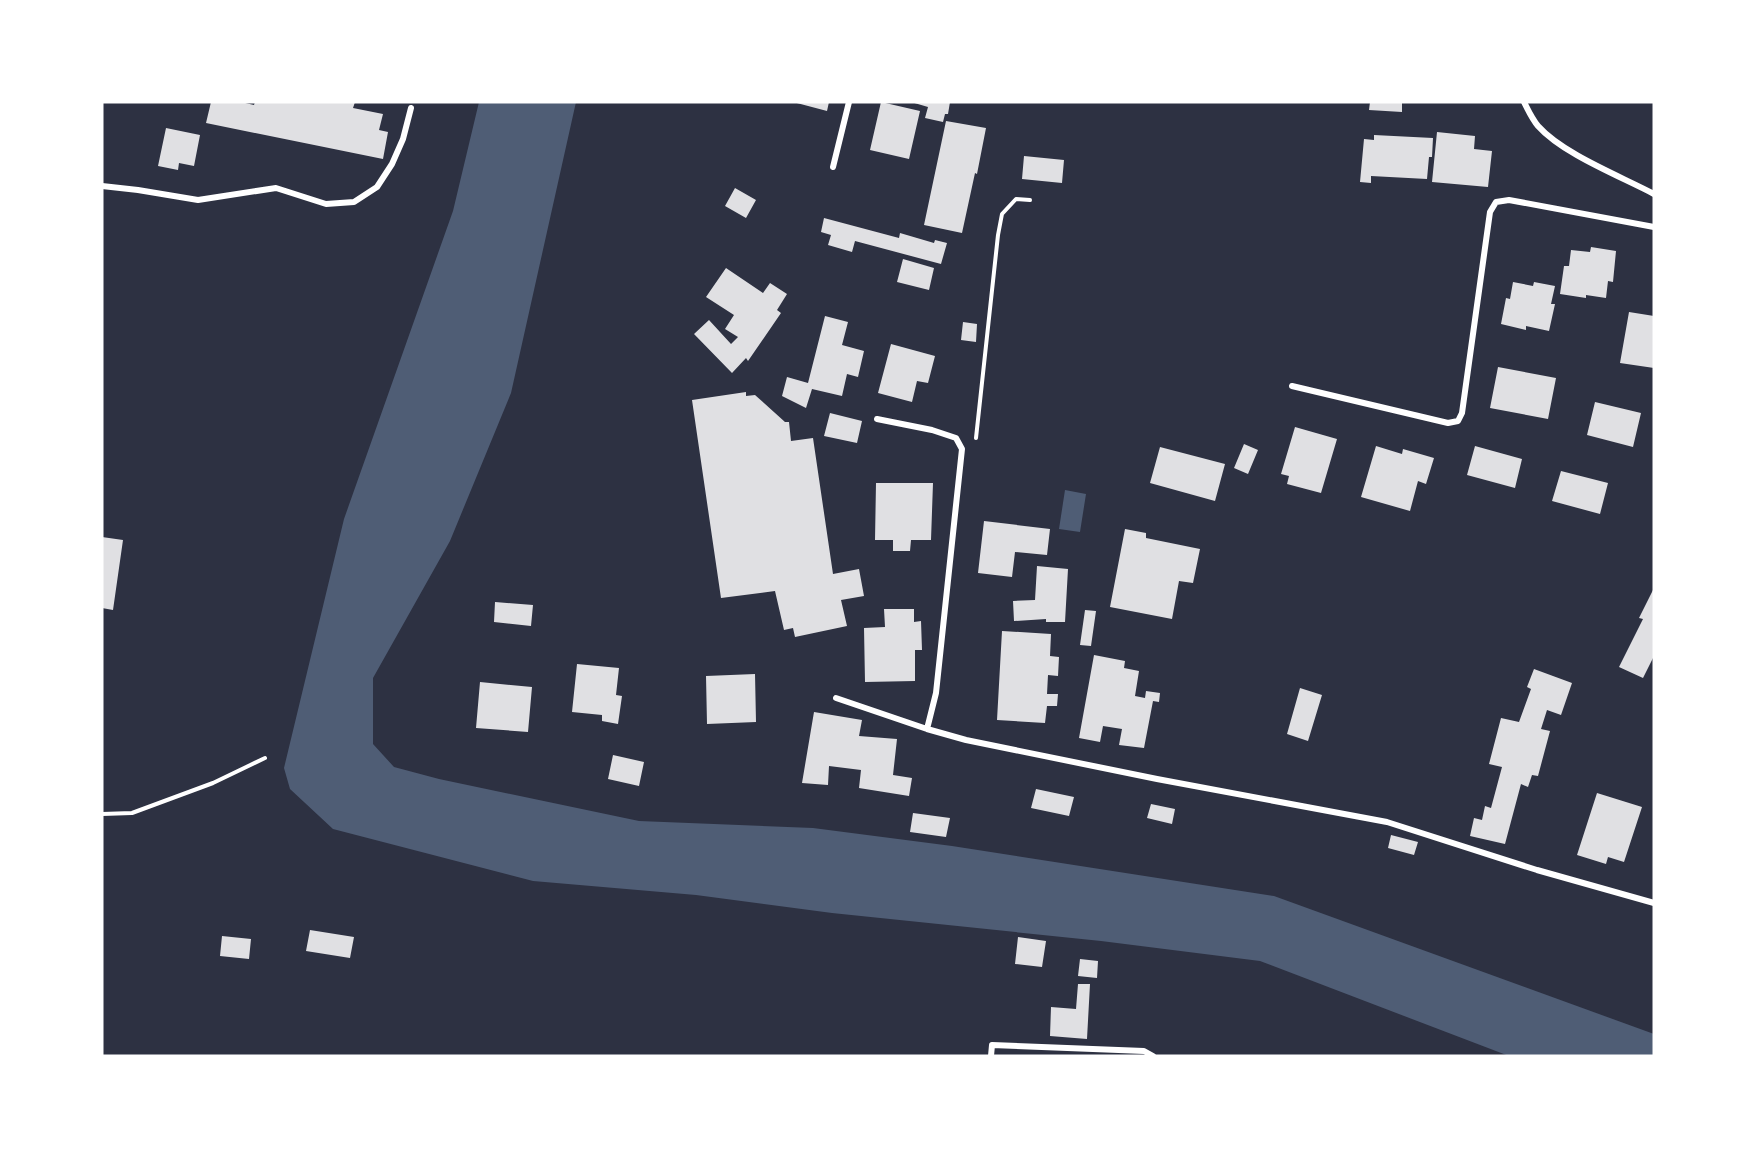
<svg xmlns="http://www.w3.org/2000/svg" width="1756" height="1158" viewBox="0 0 1756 1158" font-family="Georgia,serif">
  <rect width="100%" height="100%" fill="#2d3142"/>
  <path fill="#4f5d75" d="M 479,102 L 576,102 L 511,393 L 450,541 L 373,678 L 373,744 L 394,767 L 439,779 L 639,821 L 813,828 L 952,846 L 1274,896 L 1654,1034 L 1654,1056 L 1509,1056 L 1260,961 L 1101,941 L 832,913 L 696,895 L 533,881 L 333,829 L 290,789 L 284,768 L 344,519 L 453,211 Z
    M 1065,490 L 1086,494 L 1080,532 L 1059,529 Z"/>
  <path fill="#e0e0e3" d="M 211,102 L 241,102 L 254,105 L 255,102 L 355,102 L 353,108 L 383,114 L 379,130 L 388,132 L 383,159 L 206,123 Z
    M 793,102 L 829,102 L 827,111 Z
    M 881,102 L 920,111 L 909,159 L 870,150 Z
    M 911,102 L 950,102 L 948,114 L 945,114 L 943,122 L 925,118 L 928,107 Z
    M 1370,102 L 1402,102 L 1402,112 L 1369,110 Z
    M 946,121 L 986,128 L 977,174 L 975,173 L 962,233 L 924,225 Z
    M 166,128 L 200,135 L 194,166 L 179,163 L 178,170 L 158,166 Z
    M 1437,132 L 1475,136 L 1474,149 L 1492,151 L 1488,187 L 1432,182 Z
    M 1374,135 L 1433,138 L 1432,157 L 1429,157 L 1427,179 L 1371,176 L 1371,183 L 1360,182 L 1364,139 L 1374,140 Z
    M 1024,156 L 1064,160 L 1062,183 L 1022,179 Z
    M 735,188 L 756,200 L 746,218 L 725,206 Z
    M 824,218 L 899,238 L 900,233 L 934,243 L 935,240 L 947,243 L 941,264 L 855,241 L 852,252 L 828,245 L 831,235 L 821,232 Z
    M 1591,247 L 1616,251 L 1613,282 L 1608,281 L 1606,298 L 1586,295 L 1586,298 L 1560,294 L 1564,266 L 1569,266 L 1571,250 L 1590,252 Z
    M 903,259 L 934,268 L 929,290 L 897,282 Z
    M 726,268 L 763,293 L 770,283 L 787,294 L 777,310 L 781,313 L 748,361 L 746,358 L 732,373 L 694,334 L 709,320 L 731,344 L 738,337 L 725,329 L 734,315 L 706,297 Z
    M 1513,282 L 1533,286 L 1534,282 L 1555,286 L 1551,304 L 1555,304 L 1549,331 L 1526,326 L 1526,330 L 1501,324 L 1506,298 L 1510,299 Z
    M 1629,312 L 1654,316 L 1654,368 L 1620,363 Z
    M 825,316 L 848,322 L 842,345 L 864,351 L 858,377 L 847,374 L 842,396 L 812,389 L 806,408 L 782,396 L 787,377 L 808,383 Z
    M 963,322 L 977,324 L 976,342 L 961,340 Z
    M 891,344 L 935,356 L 928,383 L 917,381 L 912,402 L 878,393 Z
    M 1498,367 L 1556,378 L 1548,419 L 1490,408 Z
    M 746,392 L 746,396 L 755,395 L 785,422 L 789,422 L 791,441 L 813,438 L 833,574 L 859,569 L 864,596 L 841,600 L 847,626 L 795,637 L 793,628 L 784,630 L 775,591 L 721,598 L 692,400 Z
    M 1595,402 L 1641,413 L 1633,447 L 1587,435 Z
    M 830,413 L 862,421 L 857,443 L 824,436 Z
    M 1295,427 L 1337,439 L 1321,493 L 1287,484 L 1289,476 L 1281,474 Z
    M 1244,444 L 1258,450 L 1248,474 L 1234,468 Z
    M 1376,446 L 1402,454 L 1403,449 L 1434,458 L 1426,484 L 1418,481 L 1410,511 L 1361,497 Z
    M 1475,446 L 1522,459 L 1515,488 L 1467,475 Z
    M 1160,447 L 1225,464 L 1215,501 L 1150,483 Z
    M 1561,471 L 1608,483 L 1600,514 L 1552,501 Z
    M 876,483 L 933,483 L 931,540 L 911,540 L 910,551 L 893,551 L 893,540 L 875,540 Z
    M 984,521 L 1050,529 L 1047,555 L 1015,552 L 1012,577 L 978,573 Z
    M 1125,529 L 1146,533 L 1146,538 L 1200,549 L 1193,583 L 1179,581 L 1172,619 L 1110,607 Z
    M 102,537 L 123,540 L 113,610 L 102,608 Z
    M 1037,566 L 1068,569 L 1065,622 L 1046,622 L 1046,619 L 1014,621 L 1013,601 L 1035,600 Z
    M 1654,588 L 1654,656 L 1643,678 L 1619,667 L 1643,619 L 1639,618 Z
    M 495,602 L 533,605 L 531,626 L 494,622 Z
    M 884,609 L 914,609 L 914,622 L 921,621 L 922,650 L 915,650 L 915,681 L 865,682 L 864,628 L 885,627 Z
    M 1085,610 L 1096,611 L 1091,646 L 1080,645 Z
    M 1002,631 L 1051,634 L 1050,656 L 1059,657 L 1058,676 L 1048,675 L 1047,694 L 1058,694 L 1057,706 L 1047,706 L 1045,723 L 997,720 Z
    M 1094,655 L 1125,661 L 1124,668 L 1139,671 L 1135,696 L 1145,698 L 1146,691 L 1160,693 L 1159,702 L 1153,701 L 1144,748 L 1119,745 L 1122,729 L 1103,726 L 1100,742 L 1079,738 Z
    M 577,664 L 619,668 L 616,695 L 622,696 L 618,724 L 602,721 L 602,715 L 572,712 Z
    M 1534,669 L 1572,683 L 1561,715 L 1547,710 L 1541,729 L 1550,731 L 1538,776 L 1532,775 L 1528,787 L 1521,784 L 1505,844 L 1470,836 L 1474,818 L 1482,820 L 1485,806 L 1491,808 L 1502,767 L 1489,764 L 1501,718 L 1519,722 L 1531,689 L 1527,687 Z
    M 755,674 L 756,722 L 707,724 L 706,676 Z
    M 480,682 L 532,687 L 528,732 L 476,728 Z
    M 1300,688 L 1322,695 L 1308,741 L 1287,734 Z
    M 814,712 L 862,720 L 859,736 L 897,739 L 893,775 L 912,778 L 909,796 L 859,788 L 861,770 L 829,766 L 828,785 L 802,783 Z
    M 613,755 L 644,762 L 639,786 L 608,779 Z
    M 1036,789 L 1074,797 L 1069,816 L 1031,808 Z
    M 1597,793 L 1642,807 L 1624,862 L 1608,857 L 1606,864 L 1577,855 Z
    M 1151,804 L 1175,809 L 1172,824 L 1147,818 Z
    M 913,813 L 950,818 L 946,837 L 910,832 Z
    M 1391,835 L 1418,842 L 1414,855 L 1388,848 Z
    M 310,930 L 354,937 L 350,958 L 306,951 Z
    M 222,936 L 251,939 L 249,959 L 220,956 Z
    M 1018,937 L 1046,941 L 1042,967 L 1015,964 Z
    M 1080,959 L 1098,961 L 1097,978 L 1078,976 Z
    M 1078,984 L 1090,984 L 1087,1039 L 1050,1036 L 1051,1007 L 1076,1009 Z"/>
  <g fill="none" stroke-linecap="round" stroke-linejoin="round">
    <path stroke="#fff" stroke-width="4" d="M 976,438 L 998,235 L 1002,214 L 1016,199 L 1030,200
      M 102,814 L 132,813 L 213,783 L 265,758"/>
    <path stroke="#fff" stroke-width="6" d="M 1524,102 C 1528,110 1532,119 1538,126 C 1563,154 1620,176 1654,194
      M 833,167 L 849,102
      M 102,186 L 138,190 L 198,200 L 276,188 L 326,204 L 354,202 L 377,187 L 392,164 L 403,139 L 411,108
      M 1292,386 L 1448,423 L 1458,421 L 1462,413 L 1490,212 L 1496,202 L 1509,200 L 1654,227
      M 877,419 L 932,430 L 956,438 L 962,449 L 936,693 L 927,729
      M 836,698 L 927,729 L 966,740 L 1157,779 L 1387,822 L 1537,870 L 1654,903
      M 991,1056 L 992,1045 L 1144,1051 L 1153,1056"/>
  </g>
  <rect width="1756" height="1158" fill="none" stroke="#ffffff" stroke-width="207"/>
</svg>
